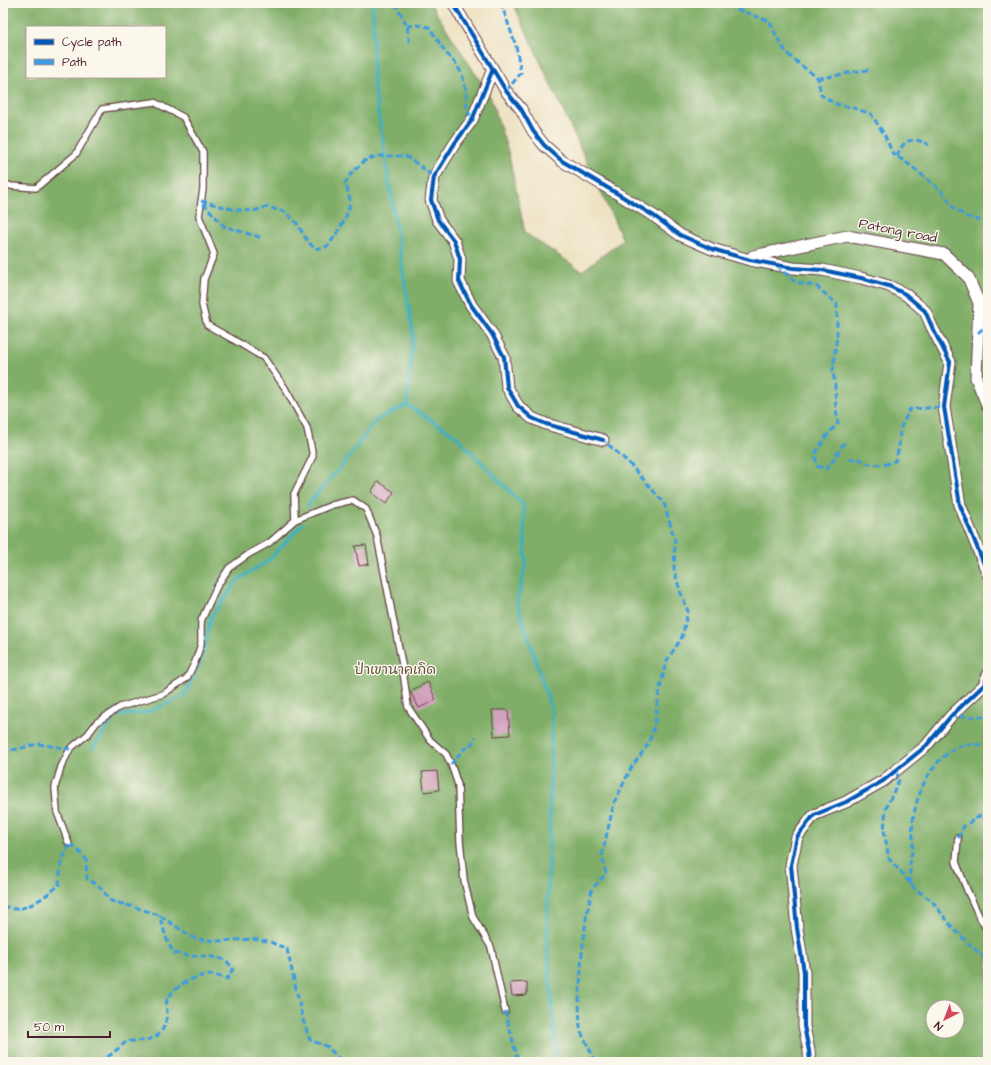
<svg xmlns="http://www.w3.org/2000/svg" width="991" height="1065" viewBox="0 0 991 1065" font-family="'Architects Daughter','Playpen Sans Thai',sans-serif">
  <rect width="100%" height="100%" fill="#fbf7ec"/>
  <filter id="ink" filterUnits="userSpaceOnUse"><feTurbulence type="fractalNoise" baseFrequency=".025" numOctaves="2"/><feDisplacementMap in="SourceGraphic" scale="8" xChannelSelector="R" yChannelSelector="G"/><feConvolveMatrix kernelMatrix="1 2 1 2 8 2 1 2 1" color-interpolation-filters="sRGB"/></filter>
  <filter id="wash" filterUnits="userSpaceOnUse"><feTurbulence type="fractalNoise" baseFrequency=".012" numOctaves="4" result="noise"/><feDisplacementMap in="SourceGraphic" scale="16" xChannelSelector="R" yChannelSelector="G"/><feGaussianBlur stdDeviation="0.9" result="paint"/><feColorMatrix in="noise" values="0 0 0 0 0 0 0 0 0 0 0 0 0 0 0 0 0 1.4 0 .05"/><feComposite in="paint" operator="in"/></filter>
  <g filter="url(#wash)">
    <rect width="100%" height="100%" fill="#eee2c3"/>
    <path fill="#80ae67" stroke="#656649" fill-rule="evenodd" d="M 3,3 L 430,3 L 491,98 L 509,155 L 525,233 L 582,271 L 623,240 L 513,3 L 988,3 L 988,1062 L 3,1062 ZM 27,27 L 165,27 L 165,77 L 27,77 ZM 933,1007 L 957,1007 L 957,1031 L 933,1031 Z"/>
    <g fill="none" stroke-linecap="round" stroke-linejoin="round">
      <path stroke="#3eafb9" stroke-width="3.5" d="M 373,3 L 373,80 L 413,334 L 407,405 L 455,435 L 523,505 L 526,562 L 517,603 L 552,711 L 547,945 L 557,1062
        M 308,506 L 309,503 L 345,462 L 376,420 L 407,405
        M 93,748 L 115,716 L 148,712 L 184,696 L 202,658 L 211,617 L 238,580 L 269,560 L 302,524"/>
    </g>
    <g id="blocks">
      <path fill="#d1a1bc" d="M 378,481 L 394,492 L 386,504 L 371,492 Z
        M 366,545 L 369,564 L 359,566 L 355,546 Z
        M 428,682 L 436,700 L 419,708 L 410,691 Z
        M 492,710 L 508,710 L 510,735 L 494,736 Z
        M 437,771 L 439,790 L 424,792 L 422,772 Z
        M 527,982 L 527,995 L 512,996 L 510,983 Z"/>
    </g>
  </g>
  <g filter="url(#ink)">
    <use href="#blocks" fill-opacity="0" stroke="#633c42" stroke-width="1"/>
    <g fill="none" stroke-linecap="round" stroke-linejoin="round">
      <g stroke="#633c42" stroke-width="8">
        <path id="service" d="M 3,183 L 11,186 L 36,188 L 76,154 L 102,109 L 154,102 L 183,117 L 203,152 L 203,189 L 199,216 L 214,254 L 204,279 L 202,305 L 207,325 L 234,340 L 264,358 L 285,388 L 307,428 L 313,456 L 294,494 L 295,520
          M 958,838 L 956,862 L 967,890 L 979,916 L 988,932
          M 69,844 L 57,812 L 55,787 L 61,767 L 70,749 L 88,734 L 97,722 L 120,707 L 163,694 L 187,678 L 195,662 L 201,644 L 201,621 L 216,588 L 229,568 L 249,554 L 269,543 L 295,520 L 332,505 L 353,500 L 366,509 L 377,536 L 402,664 L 408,707 L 430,740 L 446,754 L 451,764 L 458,785 L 460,841 L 464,880 L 473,917 L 491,947 L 505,1011"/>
      </g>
      <g stroke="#633c42" stroke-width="13">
        <path id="minor" d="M 453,3 L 506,91 L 521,109 L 533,131 L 544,145 L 562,161 L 618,194 L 654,216 L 680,235 L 712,249 L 750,260 L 793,268 L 822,270 L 861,278 L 889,286 L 905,294 L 925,311 L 932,327 L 950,362 L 944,407 L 960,505 L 988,574
          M 493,69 L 472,120 L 455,143 L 434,177 L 431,200 L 438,220 L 454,241 L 460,259 L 459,281 L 471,305 L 492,334 L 504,357 L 507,387 L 518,406 L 532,418 L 546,424 L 603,440
          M 753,256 L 847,236 L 944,254 L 968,277 L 979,303 L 976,378 L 988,407
          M 810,1062 L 809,1051 L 804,1026 L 804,972 L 797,928 L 791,865 L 797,837 L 814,815 L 846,802 L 883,781 L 926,746 L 951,716 L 984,685 L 988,675"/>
      </g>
      <use href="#service" stroke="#fff" stroke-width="5.5"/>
      <use href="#minor" stroke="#fff" stroke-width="11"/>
      <path stroke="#409be1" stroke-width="3" stroke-dasharray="6 3" stroke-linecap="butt" d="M 395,3 L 407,26 L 410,45
        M 501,3 L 516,46 L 521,73 L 506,91
        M 733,3 L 733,8 L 769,21 C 774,31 780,45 788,54 C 797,63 808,70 818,78 L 821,95 L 836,104 L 854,108 L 871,114 L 884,134 L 893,154 L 907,163 L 926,178 L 941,191 L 954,208 L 967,217 L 988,222
        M 407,26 L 417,25 L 429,27 L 446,53 L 456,64 L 462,74 L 466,91 L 467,108 L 472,120
        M 818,78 C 835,77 852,71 869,70
        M 897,156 C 899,152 901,147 904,144 C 911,137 922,141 929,145
        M 201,201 L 236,210 L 253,211 L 267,207 L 285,212 L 296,222 L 307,240 L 315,249 L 328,246 C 337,233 348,218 350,202 C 350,197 347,189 345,183 L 352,173 L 364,161 L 377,156 L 405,156 L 419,165 L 434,177
        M 203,203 L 224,226 L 252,235 L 263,238
        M 777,266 L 795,282 L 816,286 L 837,304 L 837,335 L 833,371 L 835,386 L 836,409 L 838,423 L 825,438 L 815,454 L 817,466 L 826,469 L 832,462 L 845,442
        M 978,333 L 988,323
        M 849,459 L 859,459 L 869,464 L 884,465 L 895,461 L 899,447 L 900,429 L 910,409 L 944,407
        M 951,716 L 988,717
        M 3,751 L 17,749 L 38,744 L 70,749
        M 451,764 L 463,750 L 471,745 L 476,737
        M 896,771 L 899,780 L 886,808 L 884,830 L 889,859 L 902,873 L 914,888 L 932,901 L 953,928 L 971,946 L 988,960
        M 958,838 L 964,826 L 980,816 L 988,820
        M 911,884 C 910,878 910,871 910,865 C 911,858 912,851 913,844 C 913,836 912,828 913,820 C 917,792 931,760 958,747 C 966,743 979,745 988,745
        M 3,906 C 7,907 12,909 16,909 C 31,908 47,895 59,885 L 61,863 L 69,844 L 77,849 L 86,859 L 87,879 L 99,886 L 111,901 L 134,907 L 159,915 L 195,939 L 218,941 L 252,939 L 268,941 L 287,949 L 303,1020 L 310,1040 L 328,1047 L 338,1058 L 337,1062
        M 505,1011 L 517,1057 L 519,1062
        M 100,1062 L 113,1053 L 127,1041 C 148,1041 164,1041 167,1014 C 167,1010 166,1003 167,999 C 168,997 170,996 171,994 C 181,982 197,975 212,975 C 217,975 222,978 227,979 L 233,969 L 226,960 L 208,956 L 190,956 L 174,953 L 168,943 L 159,915
        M 593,1062 L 593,1056 L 580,1030 L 579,1001 L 582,953 L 586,919 L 592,889 L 606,874 L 602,855 L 614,803 L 631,768 L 649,743 L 654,726 L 659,693 L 666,662 L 682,637 L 688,611 L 680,591 L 674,569 L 675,541 L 664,503 L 628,462 L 603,440"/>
      <g stroke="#fbf7ec" stroke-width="6">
        <path id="cycleway" d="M 453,3 L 506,91 L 521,109 L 533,131 L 544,145 L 562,161 L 618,194 L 654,216 L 680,235 L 712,249 L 750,260 L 793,268 L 822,270 L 861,278 L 889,286 L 905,294 L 925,311 L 932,327 L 950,362 L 944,407 L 960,505 L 988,574
          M 493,69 L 472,120 L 455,143 L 434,177 L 431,200 L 438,220 L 454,241 L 460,259 L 459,281 L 471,305 L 492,334 L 504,357 L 507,387 L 518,406 L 532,418 L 546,424 L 603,440
          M 810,1062 L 809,1051 L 804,1026 L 804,972 L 797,928 L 791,865 L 797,837 L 814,815 L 846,802 L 883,781 L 926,746 L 951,716 L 984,685 L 988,675"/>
      </g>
      <use href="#cycleway" stroke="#0057b8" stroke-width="4"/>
    </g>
  </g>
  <g text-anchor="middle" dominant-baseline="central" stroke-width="3" stroke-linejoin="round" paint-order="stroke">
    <g font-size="14" fill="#4a1f2b" stroke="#fbf7ec">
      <text transform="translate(898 231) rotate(11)">Patong road</text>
    </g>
    <g font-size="14" fill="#645242" stroke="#fbf7ec">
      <text x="395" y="670">ป่าเขานาคเกิด</text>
    </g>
  </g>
  <rect width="991" height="1065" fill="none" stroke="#fbf7ec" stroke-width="16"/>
  <rect x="26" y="26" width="140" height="52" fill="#fbf7ec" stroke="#b4a19f"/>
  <rect x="34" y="39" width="20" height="6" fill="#0057b8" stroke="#b4a19f"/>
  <text x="62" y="46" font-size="12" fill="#4a1f2b">Cycle path</text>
  <rect x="34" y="59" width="20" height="6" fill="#409be1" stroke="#b4a19f"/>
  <text x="62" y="66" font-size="12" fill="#4a1f2b">Path</text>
  <g transform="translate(945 1019) rotate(222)"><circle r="19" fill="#fbf7ec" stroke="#b4a19f"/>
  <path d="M0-3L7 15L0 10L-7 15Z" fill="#d1495b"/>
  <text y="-6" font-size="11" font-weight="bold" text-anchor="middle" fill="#4a1f2b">N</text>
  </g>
  <path d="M28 1031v6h82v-6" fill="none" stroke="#4a1f2b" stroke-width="2"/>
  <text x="34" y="1031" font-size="12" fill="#4a1f2b" stroke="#fbf7ec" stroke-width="3" paint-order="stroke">50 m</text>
</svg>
